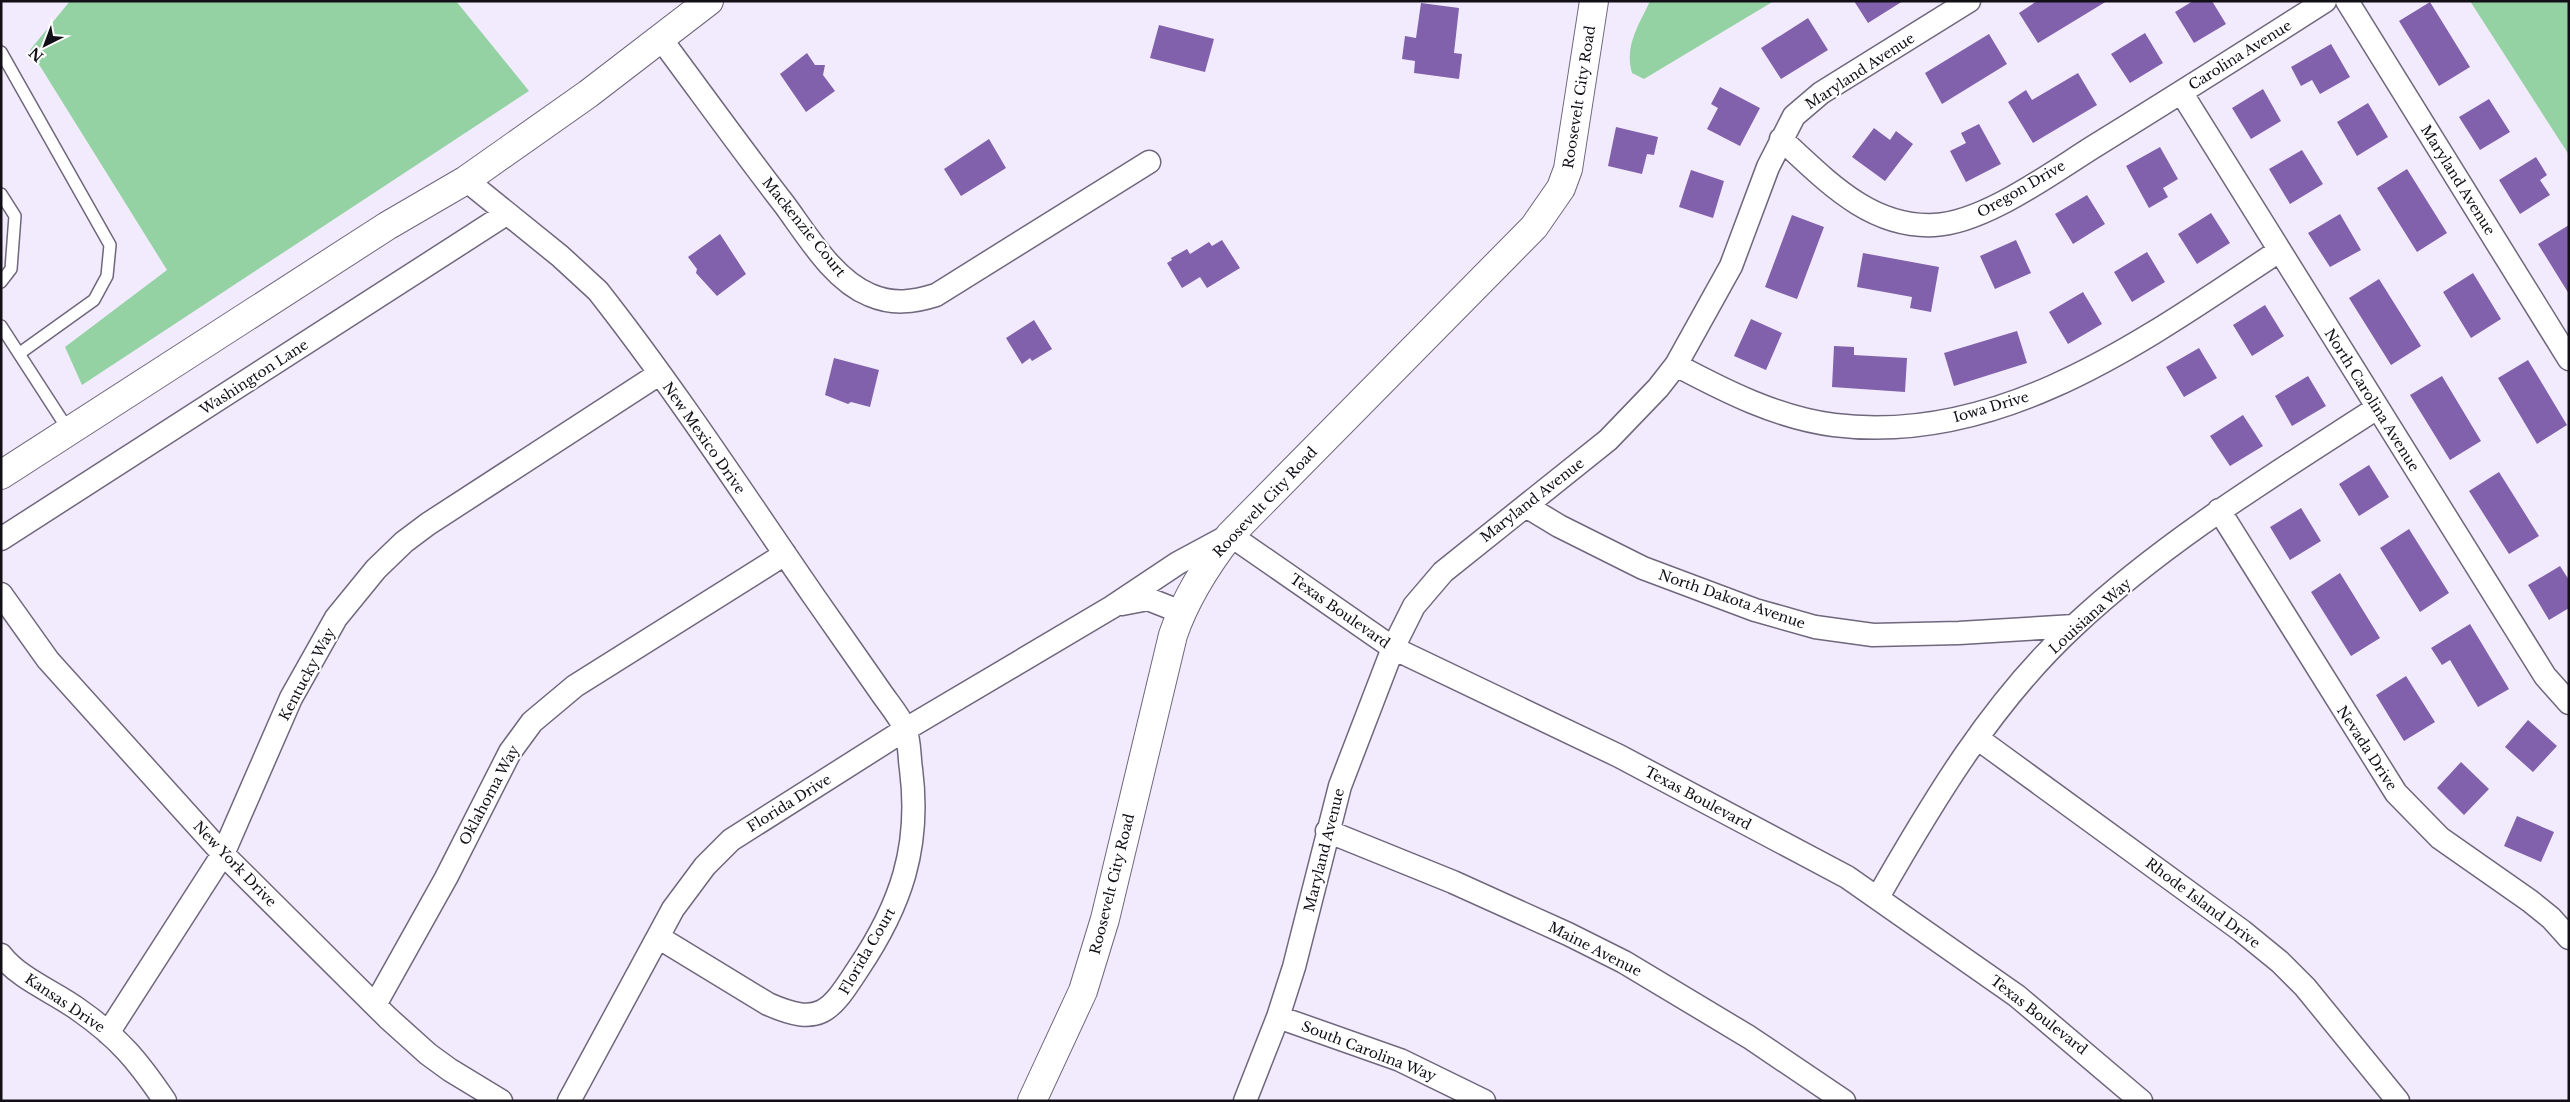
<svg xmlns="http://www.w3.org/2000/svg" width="2570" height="1102" viewBox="0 0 2570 1102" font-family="'Libre Baskerville',serif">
  <rect width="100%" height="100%" fill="#f2ebfe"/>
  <path fill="#94d2a3" d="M 70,1 L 456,1 L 529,91 L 82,385 L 65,347 L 167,270 L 30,50 Z
    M 1650,1 L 1774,1 L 1644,79 L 1632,73 C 1624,46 1639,25 1650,1 Z
    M 2470,1 L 2569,1 L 2569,155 Z"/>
  <path fill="#8161ab" d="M 1854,1 L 1903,1 L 1868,23 Z
    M 2037,1 L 2107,1 L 2038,43 L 2019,13 Z
    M 2193,1 L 2212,1 L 2226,24 L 2194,43 L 2175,12 Z
    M 2430,2 L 2470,67 L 2439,86 L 2399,21 Z
    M 1421,3 L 1459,8 L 1454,53 L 1462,54 L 1459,79 L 1414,73 L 1415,61 L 1402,59 L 1405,36 L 1416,38 Z
    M 1808,18 L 1828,50 L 1781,79 L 1761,48 Z
    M 1159,25 L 1214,39 L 1205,72 L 1150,58 Z
    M 2145,33 L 2163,63 L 2130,83 L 2111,54 Z
    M 1989,34 L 2007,64 L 1942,104 L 1925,73 Z
    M 2331,44 L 2350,77 L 2320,94 L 2312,80 L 2301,86 L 2291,67 Z
    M 807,53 L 815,65 L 825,65 L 823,75 L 835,91 L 806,112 L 780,74 Z
    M 2078,73 L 2097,105 L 2033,143 L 2008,102 L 2026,90 L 2032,100 Z
    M 1720,87 L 1760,108 L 1740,146 L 1707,129 L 1718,108 L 1711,104 Z
    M 2263,89 L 2281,121 L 2251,139 L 2232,108 Z
    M 2489,99 L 2510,132 L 2480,150 L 2459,117 Z
    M 2368,103 L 2388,137 L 2357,156 L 2337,122 Z
    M 1979,124 L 2001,164 L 1966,182 L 1950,151 L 1966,143 L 1961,133 Z
    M 1616,127 L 1658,137 L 1654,155 L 1647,154 L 1642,174 L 1608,166 Z
    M 1874,128 L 1890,140 L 1896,131 L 1913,144 L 1885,181 L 1852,157 Z
    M 989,139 L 1006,168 L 961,196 L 944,169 Z
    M 2160,147 L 2178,179 L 2163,188 L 2168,197 L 2149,208 L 2126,166 Z
    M 2302,150 L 2323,184 L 2290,204 L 2269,169 Z
    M 2536,157 L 2547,175 L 2540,180 L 2550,195 L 2520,214 L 2499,180 Z
    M 2407,169 L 2447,233 L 2417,252 L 2377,188 Z
    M 1691,170 L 1724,181 L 1713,218 L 1679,207 Z
    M 2087,195 L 2105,224 L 2073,244 L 2055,214 Z
    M 2211,213 L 2230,243 L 2197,264 L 2178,234 Z
    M 2340,214 L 2361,250 L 2330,267 L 2308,233 Z
    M 1792,215 L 1824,227 L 1797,299 L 1765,287 Z
    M 2569,225 L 2569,294 L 2538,244 Z
    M 720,234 L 746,274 L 717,296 L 696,273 L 697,269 L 688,257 Z
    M 1222,240 L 1240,268 L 1207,288 L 1200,277 L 1182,288 L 1167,263 L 1172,260 L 1171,258 L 1187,249 L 1190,254 L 1209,242 L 1212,246 Z
    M 2016,240 L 2031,273 L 1995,289 L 1980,256 Z
    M 2147,252 L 2165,282 L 2132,302 L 2114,272 Z
    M 1863,253 L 1939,267 L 1931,312 L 1910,308 L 1912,297 L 1857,287 Z
    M 2473,273 L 2501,319 L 2471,338 L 2443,292 Z
    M 2379,279 L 2421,346 L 2391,365 L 2349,298 Z
    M 2083,292 L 2102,324 L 2068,344 L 2049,312 Z
    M 2265,305 L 2284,336 L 2252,356 L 2233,325 Z
    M 1751,319 L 1782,333 L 1766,370 L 1734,356 Z
    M 1034,320 L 1052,349 L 1032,361 L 1030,358 L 1022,364 L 1006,338 Z
    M 2017,331 L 2027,363 L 1954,386 L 1944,353 Z
    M 1834,346 L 1854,347 L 1854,355 L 1907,358 L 1905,392 L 1832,387 Z
    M 2199,348 L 2217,378 L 2184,397 L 2166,367 Z
    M 834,358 L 879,370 L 870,407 L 851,402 L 848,404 L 825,395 Z
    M 2528,360 L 2567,425 L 2537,444 L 2498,378 Z
    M 2308,376 L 2326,406 L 2292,426 L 2275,396 Z
    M 2442,376 L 2481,441 L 2450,460 L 2410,395 Z
    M 2243,415 L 2263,446 L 2230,466 L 2210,436 Z
    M 2369,465 L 2389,497 L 2359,516 L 2339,484 Z
    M 2499,472 L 2539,536 L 2509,554 L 2469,491 Z
    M 2301,508 L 2321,541 L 2290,560 L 2270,527 Z
    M 2409,529 L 2449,593 L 2420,612 L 2380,548 Z
    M 2560,566 L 2569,580 L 2569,608 L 2549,620 L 2528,585 Z
    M 2340,573 L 2380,638 L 2351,656 L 2311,592 Z
    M 2470,624 L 2509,689 L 2478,707 L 2450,660 L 2442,665 L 2431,648 Z
    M 2406,676 L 2435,722 L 2404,741 L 2376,695 Z
    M 2528,720 L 2557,746 L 2533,772 L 2505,747 Z
    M 2461,762 L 2489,789 L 2464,815 L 2437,788 Z
    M 2517,816 L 2554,832 L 2541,862 L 2504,846 Z"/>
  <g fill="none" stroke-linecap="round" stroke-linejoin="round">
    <g stroke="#6f677c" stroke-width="14">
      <path id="lane" d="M 1,52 L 110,245 L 107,276 L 94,300 L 20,353
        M 1,194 L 15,216 L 11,269 L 1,282
        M 1,326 L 69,431"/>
    </g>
    <g stroke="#6f677c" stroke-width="25">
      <path id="street" d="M 2347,1 L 2569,359
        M 661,39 C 702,94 742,150 784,204 C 807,235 833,280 870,295 C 893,305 914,302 936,295 L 1149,162
        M 2181,92 L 2545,676 L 2569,703
        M 1781,139 C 1825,179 1869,228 1934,225 C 1985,223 2054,171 2098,144 C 2174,97 2250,49 2325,1
        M 466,180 L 560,256 L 598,291 C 675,389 744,495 815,598 C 837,629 858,660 880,691 C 888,703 899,715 905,729 C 910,740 909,757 911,769 C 921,847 901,905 858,969 C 830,1012 820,1027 768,1004 L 658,937
        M 1676,365 C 1725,391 1778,418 1834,425 C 2002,446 2147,338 2279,251
        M 1526,506 L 1559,526 L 1643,568 L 1755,610 L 1815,627 L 1873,635 L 1959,633 L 2074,626
        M 2219,510 L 2396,793 L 2440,838 L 2530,901 L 2551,918 L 2569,938
        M 1,539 L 506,214
        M 1,594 L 48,660 L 223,854 L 388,1018 L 428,1054 L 450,1070 L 501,1101
        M 1122,604 L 1148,599 L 1181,612
        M 1977,738 L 2242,931 L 2280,962 L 2305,987 L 2398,1101
        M 1327,831 L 1453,882 L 1568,934 L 1624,962 L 1749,1037 L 1844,1101
        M 1878,897 C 1933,801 1991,703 2074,626 C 2165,541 2272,476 2377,408
        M 1,955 C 21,980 53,991 79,1010 C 119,1038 138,1061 165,1101
        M 375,1005 L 446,878 L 510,752 L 532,722 L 575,686 L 785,554
        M 1278,1017 L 1400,1060 L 1484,1101
        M 108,1033 L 223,854 L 291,698 L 336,618 L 376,569 L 404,542 L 428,524 L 659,374
        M 569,1101 L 673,909 L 705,866 L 731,840 L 906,729 L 1112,607 L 1178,563 L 1230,535 L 1393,648 L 1619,756 L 1847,877 L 2017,996 L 2141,1101
        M 1245,1101 L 1278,1017 L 1294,967 L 1340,786 L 1393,648 L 1414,606 L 1443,572 L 1608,440 L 1658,388 L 1676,365 L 1731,266 L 1768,167 L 1794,116 L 1821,93 L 1969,1"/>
    </g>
    <g stroke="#6f677c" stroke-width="30">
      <path id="secondary" d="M 1032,1101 L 1083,991 L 1105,919 L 1173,635 C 1186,597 1206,566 1230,535 L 1534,227 L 1561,188 L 1568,169 L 1594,1"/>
    </g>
    <g stroke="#6f677c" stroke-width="30">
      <path id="primary" d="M 1,475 L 387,226 L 466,180 L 588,94 L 709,1"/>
    </g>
    <use href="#lane" stroke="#fff" stroke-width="11"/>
    <use href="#street" stroke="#fff" stroke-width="22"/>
    <use href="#secondary" stroke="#fff" stroke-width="28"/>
    <use href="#primary" stroke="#fff" stroke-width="28"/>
  </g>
  <g text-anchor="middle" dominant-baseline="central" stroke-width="4.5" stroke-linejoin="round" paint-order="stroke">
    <g font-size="14" fill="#120f17" stroke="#fff">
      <text transform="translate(2240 55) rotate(-32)">Carolina Avenue</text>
      <text transform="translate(1860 71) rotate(-33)">Maryland Avenue</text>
      <text transform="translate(1579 97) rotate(-81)">Roosevelt City Road</text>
      <text transform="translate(2458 180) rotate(58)">Maryland Avenue</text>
      <text transform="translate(2021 189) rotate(-30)">Oregon Drive</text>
      <text transform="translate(804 227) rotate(51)">Mackenzie Court</text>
      <text transform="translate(254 377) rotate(-33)">Washington Lane</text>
      <text transform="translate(2372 400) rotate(58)">North Carolina Avenue</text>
      <text transform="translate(1991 407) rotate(-16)">Iowa Drive</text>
      <text transform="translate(704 438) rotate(55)">New Mexico Drive</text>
      <text transform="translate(1532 500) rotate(-38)">Maryland Avenue</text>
      <text transform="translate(1265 502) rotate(-47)">Roosevelt City Road</text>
      <text transform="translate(1732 599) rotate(19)">North Dakota Avenue</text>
      <text transform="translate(1340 611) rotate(35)">Texas Boulevard</text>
      <text transform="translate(2090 616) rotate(-42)">Louisiana Way</text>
      <text transform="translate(307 674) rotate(-62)">Kentucky Way</text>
      <text transform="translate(2367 748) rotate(57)">Nevada Drive</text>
      <text transform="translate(489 795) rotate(-62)">Oklahoma Way</text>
      <text transform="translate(1698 798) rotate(28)">Texas Boulevard</text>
      <text transform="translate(789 803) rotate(-32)">Florida Drive</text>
      <text transform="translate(1324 850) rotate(-76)">Maryland Avenue</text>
      <text transform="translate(235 864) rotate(46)">New York Drive</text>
      <text transform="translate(1112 884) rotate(-76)">Roosevelt City Road</text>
      <text transform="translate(2203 903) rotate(37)">Rhode Island Drive</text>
      <text transform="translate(1595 949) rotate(27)">Maine Avenue</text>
      <text transform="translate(867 951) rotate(-60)">Florida Court</text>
      <text transform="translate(65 1003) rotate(34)">Kansas Drive</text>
      <text transform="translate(2039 1015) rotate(38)">Texas Boulevard</text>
      <text transform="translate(1369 1051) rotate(21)">South Carolina Way</text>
    </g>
  </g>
  <rect width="2570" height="1102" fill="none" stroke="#120f17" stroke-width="5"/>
  <g transform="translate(45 45) rotate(222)" stroke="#ffffff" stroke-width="4" paint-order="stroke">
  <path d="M0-4L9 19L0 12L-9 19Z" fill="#120f17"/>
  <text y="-8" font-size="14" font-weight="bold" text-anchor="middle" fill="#120f17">N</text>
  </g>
</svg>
